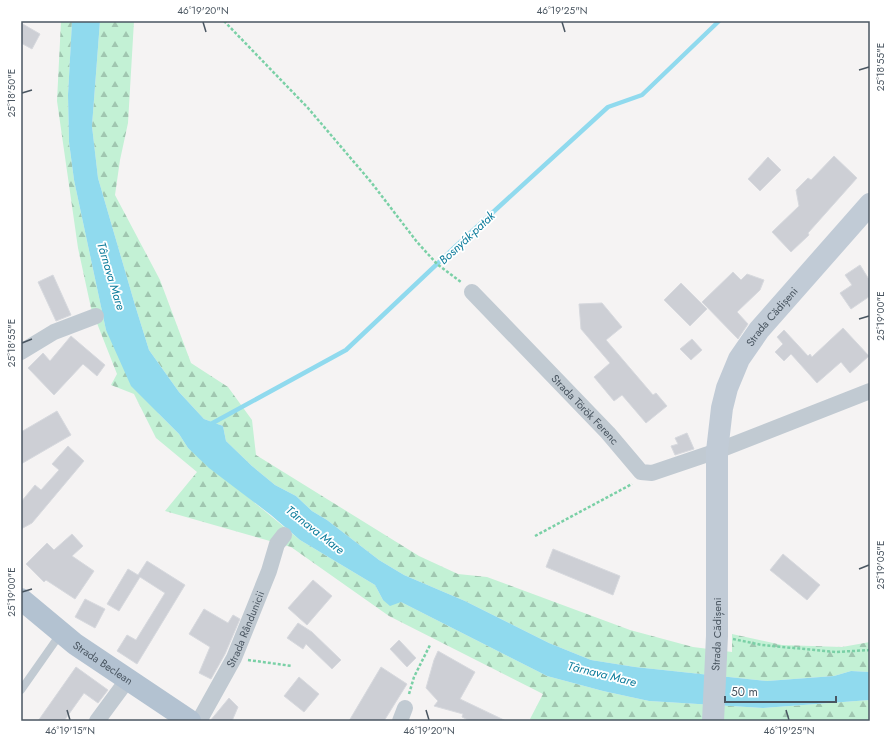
<svg xmlns="http://www.w3.org/2000/svg" width="891" height="742" viewBox="0 0 891 742" font-family="Jost,sans-serif">
  <defs>
    <pattern id="forest-firs" width="22" height="20" patternUnits="userSpaceOnUse"><rect width="22" height="20" fill="#c3f1d5"/><path d="M5 1l3.5 6h-7zM16 11l3.5 6h-7z" fill="#a0c6b0"/></pattern>
  </defs>
  <rect width="100%" height="100%" fill="#f5f3f3"/>
  <path fill="url(#forest-firs)" d="M 61,21 L 72,21 L 68,95 L 69,142 L 74,180 L 106,330 L 159,414 L 179,434 L 188,448 L 300,540 L 375,585 L 383,600 L 401,602 L 547,676 L 603,691 L 649,701 L 763,708 L 870,700 L 870,721 L 534,721 L 530,719 L 543,694 L 389,616 L 291,547 L 165,511 L 197,472 L 156,438 L 134,394 L 111,385 L 117,374 L 91,308 L 78,248 L 57,101 Z
    M 100,21 L 134,21 L 128,123 L 120,160 L 115,195 L 160,280 L 191,363 L 228,387 L 252,420 L 256,455 L 419,556 L 458,574 L 487,577 L 630,630 L 693,647 L 732,652 L 732,634 L 782,645 L 842,647 L 870,642 L 870,672 L 851,671 L 834,676 L 767,681 L 635,667 L 591,660 L 549,643 L 465,601 L 404,575 L 379,560 L 327,520 L 312,511 L 296,496 L 275,485 L 252,466 L 226,441 L 223,426 L 204,419 L 179,392 L 149,350 L 135,305 L 98,178 L 92,126 Z"/>
  <path fill="#90daee" d="M 72,21 L 100,21 L 92,126 L 98,178 L 135,305 L 149,350 L 179,392 L 204,419 L 223,426 L 226,441 L 252,466 L 275,485 L 296,496 L 312,511 L 327,520 L 379,560 L 404,575 L 465,601 L 549,643 L 591,660 L 635,667 L 767,681 L 834,676 L 851,671 L 870,672 L 870,700 L 763,708 L 649,701 L 603,691 L 547,676 L 401,602 L 390,606 L 383,600 L 375,585 L 300,540 L 271,515 L 209,468 L 188,448 L 179,434 L 131,386 L 106,330 L 74,180 L 69,142 L 68,95 Z"/>
  <g fill="none" stroke-linecap="round" stroke-linejoin="round">
    <path stroke="#90daee" stroke-width="4.5" d="M 209,425 L 346,350 L 455,247 L 608,107 L 642,95 L 719,21"/>
  </g>
  <path fill="#cdcfd5" stroke="#d7d9de" d="M 21,23 L 40,34 L 32,49 L 21,43 Z
    M 834,156 L 857,178 L 808,233 L 809,235 L 791,252 L 772,232 L 799,206 L 796,190 L 808,178 L 811,180 Z
    M 768,157 L 781,170 L 760,191 L 748,179 Z
    M 860,265 L 870,281 L 870,296 L 851,309 L 840,293 L 852,285 L 845,275 Z
    M 733,272 L 741,280 L 747,274 L 764,280 L 760,290 L 737,312 L 748,324 L 738,339 L 702,302 Z
    M 53,275 L 71,315 L 56,321 L 38,282 Z
    M 681,283 L 707,309 L 690,326 L 664,300 Z
    M 602,303 L 622,327 L 606,340 L 653,395 L 656,393 L 667,406 L 646,423 L 622,395 L 614,401 L 594,377 L 610,363 L 581,329 L 579,304 Z
    M 843,328 L 869,356 L 850,373 L 841,362 L 817,383 L 791,354 L 784,361 L 775,352 L 783,344 L 777,337 L 784,330 L 808,356 L 810,354 L 812,357 Z
    M 71,336 L 105,365 L 97,376 L 83,364 L 54,395 L 28,368 L 43,353 L 50,361 Z
    M 692,339 L 702,350 L 691,360 L 680,349 Z
    M 57,411 L 71,435 L 21,464 L 21,432 Z
    M 687,433 L 694,449 L 675,455 L 671,446 L 678,444 L 675,438 Z
    M 68,446 L 84,461 L 32,523 L 21,529 L 21,502 L 35,485 L 41,490 L 59,470 L 52,464 Z
    M 72,534 L 83,546 L 72,556 L 94,571 L 75,599 L 46,580 L 44,582 L 26,564 L 47,543 L 54,550 Z
    M 553,549 L 620,576 L 613,595 L 546,567 Z
    M 783,554 L 820,585 L 807,600 L 770,570 Z
    M 147,561 L 185,585 L 137,664 L 117,651 L 127,635 L 136,640 L 165,593 L 140,577 L 119,611 L 107,604 L 128,569 L 138,575 Z
    M 313,580 L 332,596 L 307,625 L 288,608 Z
    M 85,599 L 105,609 L 95,628 L 75,617 Z
    M 204,609 L 228,623 L 233,615 L 240,619 L 225,654 L 211,679 L 199,673 L 210,647 L 189,634 Z
    M 298,623 L 312,632 L 341,660 L 332,669 L 306,644 L 303,649 L 287,638 Z
    M 399,640 L 416,658 L 407,667 L 390,649 Z
    M 438,651 L 475,672 L 460,699 L 506,721 L 470,721 L 462,717 L 463,714 L 434,706 L 438,701 L 426,688 L 434,660 Z
    M 76,667 L 108,690 L 98,703 L 84,693 L 64,721 L 38,721 Z
    M 381,667 L 407,684 L 384,721 L 349,721 Z
    M 299,677 L 319,694 L 304,712 L 284,696 Z
    M 229,698 L 238,707 L 232,721 L 210,721 Z"/>
  <g fill="none" stroke-linecap="round" stroke-linejoin="round">
    <path stroke="#7ad0a6" stroke-width="2.5" stroke-dasharray="3 2" stroke-linecap="butt" d="M 224,21 L 308,108 L 371,182 L 417,242 L 437,264 L 461,282
      M 535,536 L 632,484
      M 733,639 L 762,645 L 836,652 L 870,650
      M 248,660 L 292,666
      M 409,694 L 414,677 L 430,645"/>
    <path stroke="#c1cad2" stroke-width="8" d="M 21,690 L 61,633"/>
    <g stroke="#c1cad2" stroke-width="16">
      <path id="s1" d="M 472,292 L 608,433 L 641,472 L 652,473 L 717,451 L 870,391"/>
      <path d="M 21,352 L 54,332 L 96,316"/>
      <path d="M 97,721 L 128,679"/>
      <path id="s2" d="M 199,721 L 234,658 L 269,571 L 277,544 L 284,535"/>
      <path d="M 400,721 L 405,708"/>
    </g>
    <path stroke="#c1cbd6" stroke-width="22" id="s3" d="M 713,721 L 717,636 L 717,451 L 722,408 L 727,388 L 739,359 L 759,330 L 870,204"/>
    <path stroke="#b3c2d1" stroke-width="22" id="s4" d="M 21,599 L 75,644 L 190,721"/>
  </g>
  <path fill="none" stroke="#4a5661" stroke-width="1.5" d="M 203,22 L 206,32M 562,22 L 565,32M 859,70 L 869,67M 22,93 L 32,90M 859,319 L 869,316M 22,343 L 32,339M 859,569 L 869,565M 22,592 L 32,589M 67,710 L 70,720M 426,710 L 429,720M 786,710 L 789,720"/>
  <g text-anchor="middle" dominant-baseline="central" stroke-width="3.5" stroke-linejoin="round" paint-order="stroke">
    <g font-size="11" fill="#4a5661" stroke="#fff">
      <text stroke="none"><textPath href="#s3" startOffset="419">Strada Cădișeni</textPath></text>
      <text stroke="none"><textPath href="#s1" startOffset="163">Strada Török Ferenc</textPath></text>
      <text stroke="none"><textPath href="#s2" startOffset="103">Strada Rândunicii</textPath></text>
      <text stroke="none"><textPath href="#s3" startOffset="87">Strada Cădișeni</textPath></text>
      <text stroke="none"><textPath href="#s4" startOffset="104">Strada Beclean</textPath></text>
    </g>
    <g font-size="12" font-style="italic" fill="#0c7c9b" stroke="#fff">
      <text transform="translate(467 238) rotate(-43)">Bosnyák-patak</text>
      <text transform="translate(111 276) rotate(73)">Târnava Mare</text>
      <text transform="translate(315 530) rotate(38)">Târnava Mare</text>
      <text transform="translate(602 674) rotate(14)">Târnava Mare</text>
    </g>
  </g>
  <rect width="891" height="742" fill="none" stroke="#ffffff" stroke-width="44"/>
  <path d="M725 696v6h111v-6" fill="none" stroke="#4a5661" stroke-width="2"/>
  <text x="731" y="696" font-size="12" fill="#4a5661" stroke="#ffffff" stroke-width="3" paint-order="stroke">50 m</text>
  <rect x="22" y="22" width="847" height="698" fill="none" stroke="#4a5661" stroke-width="1.5"/>
  <g font-size="10" text-anchor="middle" fill="#4a5661">
    <text x="203" y="14">46°19'20"N</text>
    <text x="562" y="14">46°19'25"N</text>
    <text transform="translate(880 67) rotate(-90)" y="4">25°18'55"E</text>
    <text transform="translate(11 93) rotate(-90)" y="4">25°18'50"E</text>
    <text transform="translate(880 316) rotate(-90)" y="4">25°19'00"E</text>
    <text transform="translate(11 343) rotate(-90)" y="4">25°18'55"E</text>
    <text transform="translate(880 565) rotate(-90)" y="4">25°19'05"E</text>
    <text transform="translate(11 592) rotate(-90)" y="4">25°19'00"E</text>
    <text x="70" y="734">46°19'15"N</text>
    <text x="429" y="734">46°19'20"N</text>
    <text x="789" y="734">46°19'25"N</text>
  </g>
</svg>
